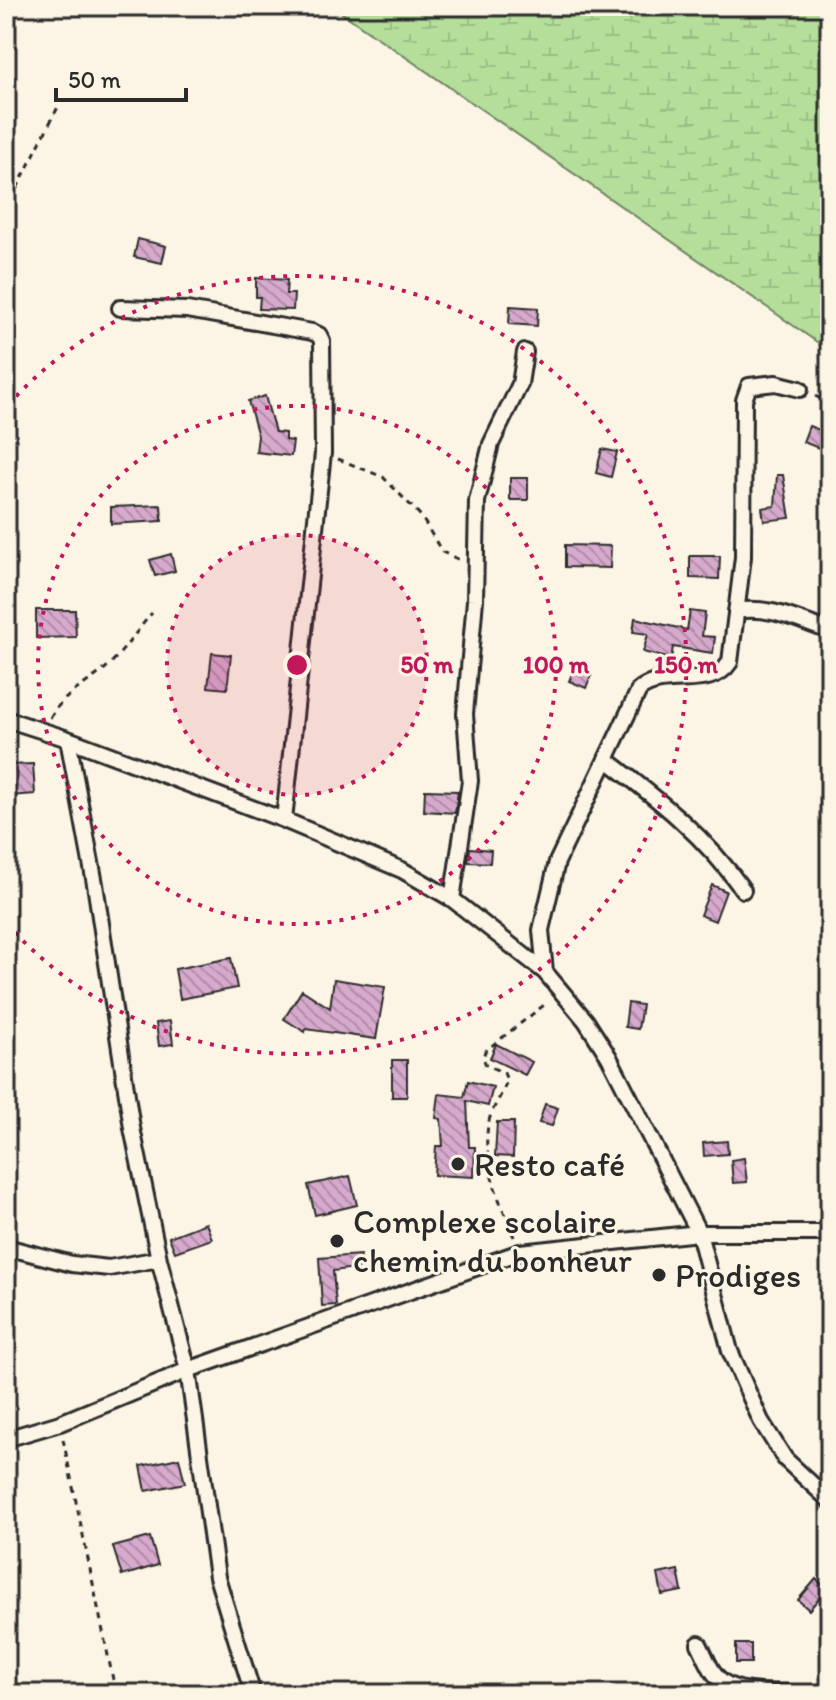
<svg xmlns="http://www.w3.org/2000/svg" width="836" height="1700" viewBox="0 0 836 1700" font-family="Itim,sans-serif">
  <defs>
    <pattern id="wetland-marsh" width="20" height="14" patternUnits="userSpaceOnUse" patternTransform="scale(2)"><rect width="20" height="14" fill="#b5de9a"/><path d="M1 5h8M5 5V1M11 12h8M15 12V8" fill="none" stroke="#9cbf85"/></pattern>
    <pattern id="building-back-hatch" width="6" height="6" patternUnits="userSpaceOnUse" patternTransform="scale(2)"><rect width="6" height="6" fill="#d7aacd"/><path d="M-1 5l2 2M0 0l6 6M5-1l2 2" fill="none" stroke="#af8ba7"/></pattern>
  </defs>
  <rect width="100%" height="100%" fill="#fcf5e5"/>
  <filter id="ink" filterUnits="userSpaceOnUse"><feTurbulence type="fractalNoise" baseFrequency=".0125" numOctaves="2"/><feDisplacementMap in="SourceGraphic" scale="16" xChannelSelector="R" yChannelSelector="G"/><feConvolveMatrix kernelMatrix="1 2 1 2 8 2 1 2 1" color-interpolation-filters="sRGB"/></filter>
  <g filter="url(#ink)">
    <path fill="url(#wetland-marsh)" stroke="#708462" stroke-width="2" d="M 332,6 L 830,6 L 830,351 Z"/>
    <path fill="url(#building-back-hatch)" stroke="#2b2b2b" stroke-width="2" d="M 138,239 L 166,246 L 162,263 L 134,257 Z
      M 256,278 L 287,280 L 286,294 L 294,294 L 293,310 L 259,309 L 260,297 L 256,297 Z
      M 510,306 L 538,308 L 537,326 L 509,324 Z
      M 265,396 L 275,432 L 285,433 L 285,440 L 293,441 L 291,456 L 256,452 L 258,436 L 248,401 Z
      M 809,426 L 830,434 L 824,450 L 803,442 Z
      M 602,449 L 617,452 L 611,477 L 596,473 Z
      M 777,475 L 783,475 L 790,518 L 764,521 L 762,508 L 775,506 Z
      M 510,478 L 528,478 L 528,500 L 510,500 Z
      M 161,505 L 162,521 L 111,524 L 111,507 Z
      M 565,545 L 611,546 L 610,568 L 565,567 Z
      M 171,554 L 175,571 L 155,576 L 150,560 Z
      M 690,556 L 720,556 L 719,579 L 690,578 Z
      M 36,610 L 75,610 L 76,637 L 36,638 Z
      M 690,611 L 705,613 L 702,636 L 715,637 L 713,653 L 673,647 L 671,659 L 643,652 L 648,634 L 633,632 L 635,618 L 687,630 Z
      M 212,653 L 231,655 L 227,689 L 208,687 Z
      M 574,669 L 591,675 L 586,688 L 569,681 Z
      M 33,764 L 35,794 L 10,796 L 8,765 Z
      M 425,790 L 458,791 L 455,813 L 424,811 Z
      M 470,848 L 491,850 L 490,863 L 468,862 Z
      M 712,885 L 726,891 L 715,921 L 700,915 Z
      M 231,958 L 237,988 L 180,999 L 175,969 Z
      M 334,979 L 385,987 L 376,1039 L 306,1029 L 305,1032 L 284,1019 L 302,990 L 330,1008 Z
      M 628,1003 L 642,1005 L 638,1029 L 625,1027 Z
      M 170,1021 L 173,1044 L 159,1046 L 156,1023 Z
      M 496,1044 L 532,1062 L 525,1075 L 490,1058 Z
      M 392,1060 L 407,1060 L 407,1097 L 392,1097 Z
      M 468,1081 L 493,1087 L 488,1106 L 467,1101 L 469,1147 L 475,1147 L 474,1177 L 434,1175 L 436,1146 L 443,1146 L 441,1119 L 436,1118 L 439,1094 L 464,1097 Z
      M 545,1104 L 558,1108 L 552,1126 L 539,1123 Z
      M 497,1122 L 514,1122 L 513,1157 L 495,1156 Z
      M 727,1141 L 728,1154 L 704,1156 L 703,1143 Z
      M 744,1158 L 747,1182 L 733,1183 L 731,1160 Z
      M 350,1176 L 357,1205 L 315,1215 L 308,1185 Z
      M 206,1223 L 212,1239 L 175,1252 L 169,1237 Z
      M 360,1255 L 362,1267 L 333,1271 L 336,1305 L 322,1306 L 319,1258 Z
      M 179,1458 L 185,1483 L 146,1491 L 141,1466 Z
      M 150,1537 L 158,1565 L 122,1576 L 113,1547 Z
      M 678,1570 L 682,1591 L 662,1595 L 658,1574 Z
      M 816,1579 L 827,1589 L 809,1610 L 798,1600 Z
      M 736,1644 L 751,1644 L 751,1663 L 736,1663 Z"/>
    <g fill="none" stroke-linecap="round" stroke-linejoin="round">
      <g stroke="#2b2b2b" stroke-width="20">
        <path id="minor" d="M 120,308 L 187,310 L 312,332 L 319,335 L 322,341 L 323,453 L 284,820
          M 736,611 C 770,605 799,621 830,631
          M 6,719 L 68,739 L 284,820 L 402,870 L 452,899 L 545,972 L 586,1021 L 609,1057 L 699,1233 L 730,1351 L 761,1421 L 785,1459 L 830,1501
          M 68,739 L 95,884 L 132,1128 L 159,1259 L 188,1370 L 217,1577 L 253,1694
          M 607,760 C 659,800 705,836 743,890
          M 452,899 L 470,781 L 465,714 L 475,600 L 477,501 L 491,444 L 520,384 L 525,352
          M 545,972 L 541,930 L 557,862 L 639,690 C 664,669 711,692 730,662 L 743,557 L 744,400 L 749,386 L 776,383 L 800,389
          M 6,1247 L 72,1264 L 109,1268 L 159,1259
          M 6,1439 L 60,1423 L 188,1370 L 520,1252 L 699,1233 L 830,1233
          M 699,1644 C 706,1657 711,1674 723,1682 C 742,1695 776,1692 799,1694"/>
      </g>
      <path stroke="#2b2b2b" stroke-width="3" stroke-dasharray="6 6" stroke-linecap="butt" d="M 6,210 L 60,103
        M 815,396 L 830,403
        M 338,459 L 383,477 L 421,516 L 442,552 L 460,560
        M 50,718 C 63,693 91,683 111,663 C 126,648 138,629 152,613
        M 514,1237 C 500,1202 480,1160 489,1121 C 492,1107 503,1095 507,1080 L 504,1073 L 486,1065 L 483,1058 L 485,1051 L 548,1002
        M 63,1439 L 116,1694"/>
      <use href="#minor" stroke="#fcf5e5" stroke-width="14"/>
    </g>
  </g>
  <circle cx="297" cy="665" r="130" fill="#c2185b" fill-opacity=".12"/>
  <g fill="none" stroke="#c2185b" stroke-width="4" stroke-dasharray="4 8">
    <circle cx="297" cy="665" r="130"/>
    <circle cx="297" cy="665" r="259"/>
    <path d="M8 405A389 389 0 1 1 8 925"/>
  </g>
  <g fill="#2b2b2b" stroke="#fcf5e5" stroke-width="3">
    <circle cx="458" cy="1164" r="8"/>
    <circle cx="337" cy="1241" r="8"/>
    <circle cx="659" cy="1275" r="8"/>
  </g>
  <g text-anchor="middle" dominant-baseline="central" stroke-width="6" stroke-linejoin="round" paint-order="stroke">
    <g font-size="34" fill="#2b2b2b" stroke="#fcf5e5" text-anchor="start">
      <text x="474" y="1164">Resto café</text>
      <text x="353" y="1221">Complexe scolaire<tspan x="353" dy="39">chemin du bonheur</tspan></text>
      <text x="675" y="1275">Prodiges</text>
    </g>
  </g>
  <circle cx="297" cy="665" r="12" fill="#c2185b" stroke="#fcf5e5" stroke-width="4"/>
  <g font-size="24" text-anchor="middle" font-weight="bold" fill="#c2185b" stroke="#fcf5e5" stroke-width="6" stroke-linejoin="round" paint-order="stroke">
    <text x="427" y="673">50 m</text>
    <text x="556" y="673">100 m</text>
    <text x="686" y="673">150 m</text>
  </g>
  <rect width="836" height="1700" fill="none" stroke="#fcf5e5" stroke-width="32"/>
  <rect x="16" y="16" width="804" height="1668" fill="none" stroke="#2b2b2b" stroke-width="3" filter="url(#ink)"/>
  <path d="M56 88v12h130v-12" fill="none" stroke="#2b2b2b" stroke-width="4"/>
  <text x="68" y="88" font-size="24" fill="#2b2b2b" stroke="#fcf5e5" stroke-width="6" paint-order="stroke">50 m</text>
</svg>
